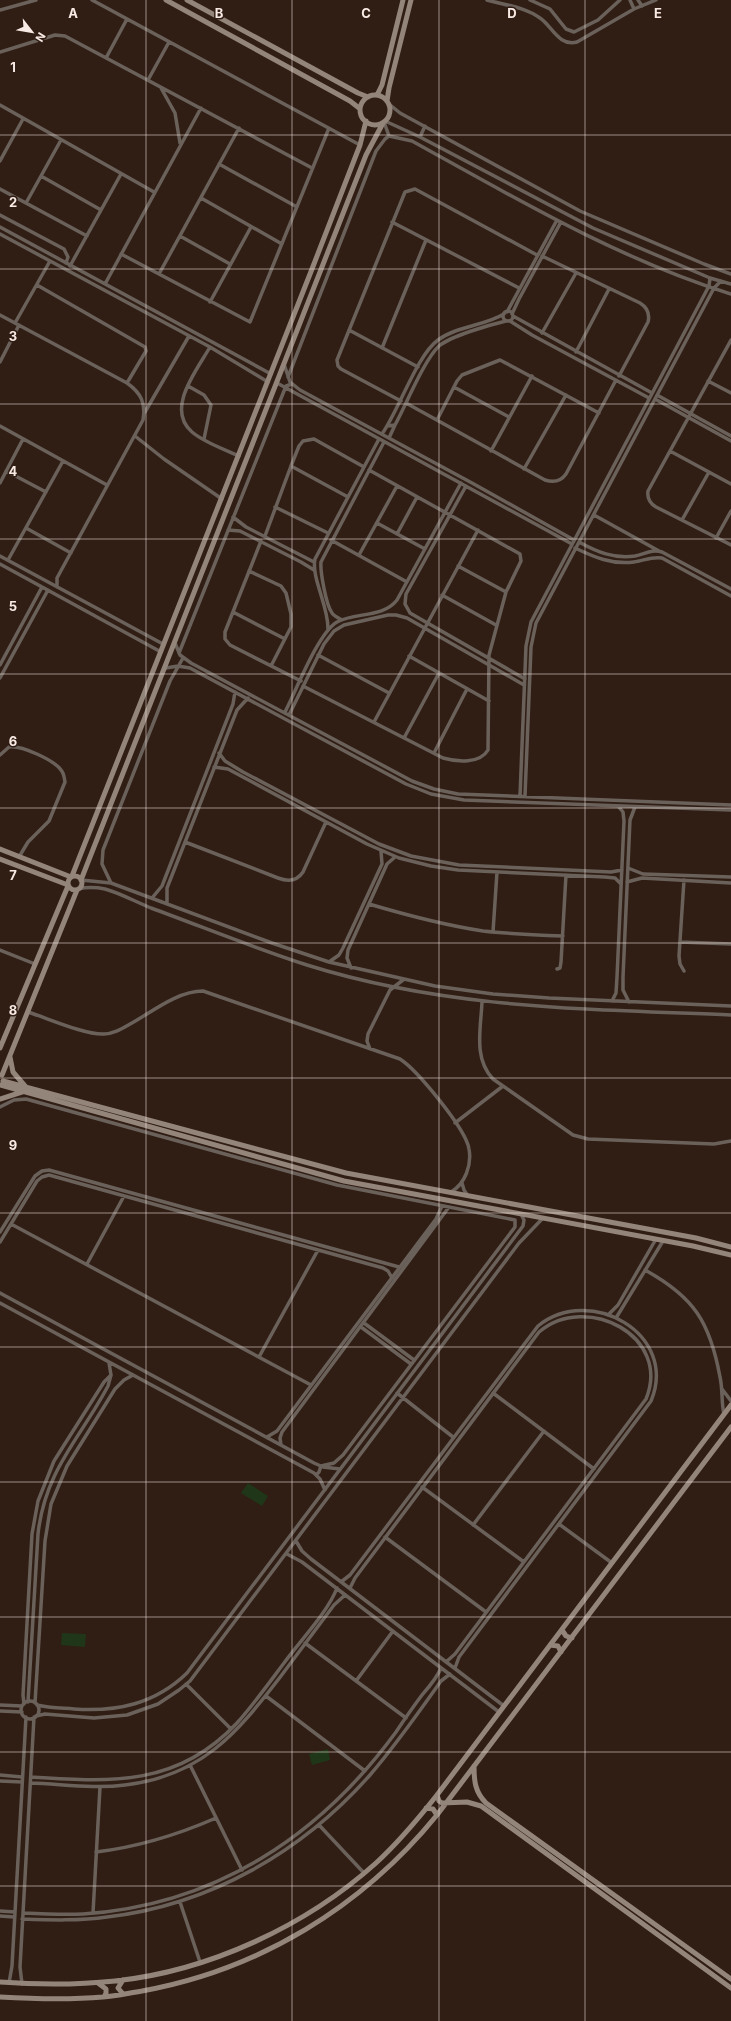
<svg xmlns="http://www.w3.org/2000/svg" width="731" height="2021" viewBox="0 0 731 2021" font-family="Inter,sans-serif">
  <rect width="100%" height="100%" fill="#301e14"/>
  <path fill="#1f3718" d="M 248,1483 L 268,1496 L 262,1506 L 241,1493 Z
    M 62,1633 L 86,1634 L 85,1647 L 61,1645 Z
    M 328,1749 L 330,1760 L 312,1765 L 309,1754 Z"/>
  <g fill="none" stroke-linecap="round" stroke-linejoin="round">
    <path stroke="#6b615b" stroke-width="3.5" d="M 92,0 L 360,145
      M 487,0 C 505,5 525,7 540,18 C 552,26 559,47 577,42 L 634,9 L 656,0
      M 530,0 L 550,9 L 566,29 L 574,32 L 598,20 L 620,0
      M 630,0 L 634,9
      M 638,0 L 642,6
      M 0,10 L 36,0
      M 0,52 L 55,35 L 65,36 L 312,168
      M 106,58 L 127,19
      M 148,80 L 169,42
      M 161,88 L 175,113 L 180,143
      M 389,104 L 400,113 L 580,211 L 704,264 L 731,274
      M 0,105 L 154,192
      M 385,121 L 420,137 L 593,228 L 710,278 L 731,284
      M 384,122 L 389,136
      M 420,137 L 425,126
      M 0,161 L 23,119
      M 219,164 L 297,207
      M 41,176 L 101,210
      M 0,189 L 87,236
      M 201,198 L 282,244
      M 26,203 L 61,140
      M 0,215 L 64,249 L 68,257 L 66,263
      M 392,222 L 519,288
      M 0,227 L 271,374
      M 0,234 L 210,347 L 268,382
      M 180,236 L 230,264
      M 121,254 L 250,322 L 329,128
      M 542,256 L 640,303 C 648,308 650,314 648,322 L 619,376
      M 70,266 L 121,174
      M 159,274 L 239,128
      M 105,284 L 201,108
      M 37,285 L 145,347 L 146,351 L 127,383
      M 210,302 L 251,227
      M503 316a5 5 0 1 1 10 0a5 5 0 1 1-10 0Z
      M 507,312 L 557,220
      M 512,314 L 519,299 L 561,222
      M 0,315 L 127,383 C 141,393 146,403 143,420 L 57,578 L 57,587
      M 513,316 L 652,393
      M 510,321 L 532,335 L 649,398
      M 15,323 L 50,261
      M 349,330 L 418,367
      M 542,333 L 576,273
      M 731,340 L 648,491 C 647,498 649,503 656,507 L 731,545
      M 210,347 C 197,370 165,409 192,432 C 205,443 224,449 239,456
      M 382,348 L 426,240
      M 576,352 L 609,289
      M 0,362 L 19,325
      M 284,364 L 290,382 L 300,390 L 472,483 L 574,540
      M 288,377 L 376,151 L 385,139 L 389,136 L 412,141 C 515,198 618,259 731,294
      M 708,381 L 731,393
      M 277,383 L 572,544
      M 188,386 L 204,395 L 211,405 L 204,439
      M 454,387 L 509,417
      M 657,395 L 731,436
      M 655,399 L 731,441
      M 401,401 L 341,369 L 338,366 L 337,360 L 405,192 L 415,189 L 537,255
      M 406,403 L 545,480 C 554,483 561,481 566,474 L 616,380
      M 145,412 L 189,336
      M 437,420 L 457,381 L 462,375 L 500,360 L 599,413
      M 0,426 L 107,485
      M 387,426 L 395,425 C 406,405 424,360 439,346 C 451,336 489,325 506,321
      M 382,434 C 399,410 417,355 438,340 C 457,326 484,326 504,314
      M 135,436 L 164,459 L 222,499
      M 389,438 L 395,425
      M 491,451 L 532,376
      M 670,451 L 731,484
      M 291,466 L 348,497
      M 524,469 L 566,395
      M 6,471 L 46,492
      M 0,483 L 23,439
      M 466,486 L 406,594 L 405,604 L 410,613 L 525,679
      M 275,507 L 328,533
      M 594,515 L 659,551
      M 233,517 L 246,527 L 314,562
      M 682,520 L 709,472
      M 377,523 L 425,549
      M 26,528 L 71,553
      M 228,530 L 240,531 L 301,562 L 314,570
      M 397,534 L 417,497
      M 265,536 L 291,466 L 299,446 L 303,441 L 314,439 L 364,467
      M 716,538 L 731,511
      M 331,540 L 407,582
      M 261,541 L 225,632 L 225,639 L 230,645 L 301,681
      M 579,542 C 597,552 614,559 635,556 C 645,554 652,549 662,552 L 731,589
      M 575,548 C 594,557 612,565 634,562 C 643,561 652,556 662,558 L 731,596
      M 359,555 L 397,486
      M 0,556 L 163,644
      M 8,560 L 63,461
      M 0,564 L 161,652
      M 458,566 L 506,592
      M 249,571 L 281,586 L 286,593 L 291,614 L 291,627 L 271,666
      M 442,595 L 496,625
      M 233,612 L 285,639
      M 342,620 C 338,618 334,616 332,613 C 326,605 320,571 321,562 L 384,442
      M 328,630 C 329,607 311,578 315,559 L 379,439
      M 175,643 L 180,655 L 191,663 L 412,781 L 434,789 L 458,794 L 731,805
      M 179,653 L 286,386 L 292,384
      M 318,655 L 389,693
      M 409,656 L 489,701
      M 0,665 L 42,587
      M 166,668 L 178,666 L 190,668 L 406,784 L 431,794 L 464,800 L 731,810
      M 0,678 L 48,590
      M 303,686 L 443,758 C 457,762 480,764 488,750 L 489,655 L 506,592 L 521,561 L 520,554 L 369,470
      M 285,712 C 296,691 318,633 337,622 C 356,612 383,618 397,600 L 461,483
      M 289,715 L 324,644 L 334,631 L 344,625 L 388,615 L 396,615 L 407,618 L 524,685
      M 374,722 L 478,530
      M 404,738 L 439,673
      M 219,753 L 225,761 L 243,772 L 379,844 L 411,856 L 459,865 L 611,872 L 622,870
      M 434,753 L 467,689
      M 0,755 L 9,747 C 21,745 54,760 61,770 C 64,773 64,777 65,782 L 49,821 L 28,842 L 19,857
      M 214,767 L 228,769 L 367,844 L 399,858 L 431,866 L 458,870 L 605,877 L 615,878 L 621,884
      M 520,796 L 526,646 L 531,622 L 709,286 L 710,278
      M 525,796 L 531,647 L 536,623 L 714,288 L 721,281
      M 185,842 L 278,878 C 288,882 297,881 303,872 L 326,822
      M 628,868 L 643,874 L 731,877
      M 81,880 L 111,883 L 272,943 L 329,962 L 435,986 L 493,994 L 549,998 L 731,1006
      M 684,880 L 679,956 L 680,964 L 684,971
      M 627,882 L 642,878 L 731,883
      M 111,883 L 102,864 L 103,850 L 170,681 L 183,658
      M 78,889 C 87,887 95,887 105,889 C 120,893 136,902 151,908 C 203,927 254,948 307,965 C 447,1009 586,1009 731,1015
      M 152,898 L 162,886 L 233,704 L 235,692
      M 167,904 L 167,888 L 237,710 L 248,698
      M 369,904 C 406,915 444,925 483,931 C 509,934 536,935 563,936
      M 493,932 L 497,872
      M 680,942 L 731,944
      M 0,950 L 35,964
      M 329,962 L 339,955 L 343,948 L 382,864 L 381,851
      M 351,968 L 347,958 L 348,950 L 387,864 L 395,857
      M 557,969 L 560,968 L 561,962 L 566,875
      M 612,1001 L 616,993 L 617,977 L 624,821 L 623,812 L 618,806
      M 482,1002 C 481,1028 473,1058 493,1079 L 573,1135 L 588,1139 L 714,1144 L 731,1141
      M 629,1002 L 623,990 L 623,977 L 630,820 L 635,807
      M 28,1012 C 47,1018 85,1035 104,1034 C 114,1034 123,1028 132,1023 C 153,1011 178,991 203,991 L 400,1059 C 417,1070 466,1129 469,1149 C 472,1165 465,1184 451,1192
      M 370,1049 L 367,1041 L 368,1034 L 390,990 L 403,980
      M 0,1107 L 14,1100 L 26,1099 L 337,1185 L 515,1220 L 515,1227 L 343,1455 L 334,1463 L 321,1466 L 319,1472 L 316,1475
      M 455,1123 L 503,1086
      M 462,1183 L 464,1190 L 468,1196
      M 11,1224 L 311,1385
      M 0,1232 L 35,1176 L 42,1171 L 49,1170 L 399,1267
      M 0,1242 L 37,1181 L 42,1177 L 49,1175 L 383,1268 L 388,1271 L 392,1278
      M 87,1264 L 124,1196
      M 645,1270 C 694,1297 710,1322 720,1377 C 723,1390 721,1402 724,1414
      M 0,1293 L 314,1463 L 323,1467 L 340,1469
      M 0,1303 L 314,1473 L 320,1479 L 325,1490
      M 608,1315 L 618,1305 L 656,1239
      M 616,1318 L 663,1241
      M 364,1323 L 414,1360
      M 361,1327 L 411,1364
      M 259,1357 L 318,1250
      M 722,1389 L 731,1401
      M 397,1393 L 453,1437
      M 493,1393 L 594,1469
      M 267,1437 L 277,1431 L 436,1219 L 442,1206
      M 281,1445 L 280,1438 L 282,1432 L 449,1207
      M 422,1487 L 524,1562
      M 559,1524 L 612,1563
      M 473,1525 L 544,1431
      M 385,1537 L 486,1612
      M 296,1541 L 302,1551 L 311,1559 L 504,1706
      M 287,1554 L 302,1562 L 499,1712
      M 341,1582 L 350,1575 L 538,1326 C 590,1284 679,1334 651,1401 L 459,1657 L 455,1668
      M 350,1588 L 355,1578 L 539,1332 C 586,1292 672,1336 646,1399 L 455,1654 L 446,1662
      M 305,1643 L 406,1718
      M 356,1681 L 393,1631
      M 186,1684 L 231,1729
      M 266,1696 L 365,1771
      M21 1710a9 9 0 1 1 18 0a9 9 0 1 1-18 0Z
      M 28,1702 L 38,1534 C 45,1470 80,1439 108,1386 L 111,1375 L 109,1363
      M 35,1703 L 45,1541 L 51,1504 L 67,1466 L 115,1389 L 124,1380 L 133,1375
      M 24,1704 L 23,1695 L 32,1534 L 38,1501 L 54,1461 L 104,1382 L 111,1375
      M 0,1705 L 22,1706
      M 37,1705 C 49,1708 62,1708 74,1709 C 117,1712 155,1704 187,1673 L 523,1226 L 524,1220 L 521,1214
      M 0,1711 L 22,1712
      M 36,1716 L 45,1714 L 94,1718 L 127,1715 L 158,1704 L 179,1690 L 190,1681 L 519,1243 L 543,1218
      M 190,1765 L 242,1870
      M 0,1775 L 22,1777
      M 31,1777 C 111,1782 177,1787 237,1723 C 254,1704 269,1683 284,1663 C 299,1642 328,1612 337,1588
      M 0,1781 L 22,1782
      M 31,1783 C 62,1784 94,1789 125,1785 C 202,1776 237,1733 281,1676 C 299,1652 316,1629 334,1605 L 345,1595
      M 319,1825 L 364,1873
      M 96,1852 C 138,1847 177,1835 216,1818
      M 180,1902 L 200,1962
      M 0,1911 L 15,1912
      M 23,1913 C 43,1914 63,1915 83,1914 C 215,1905 319,1837 396,1732 C 404,1720 413,1707 422,1695 C 429,1687 437,1678 441,1668
      M 93,1913 L 100,1787
      M 0,1916 L 14,1917
      M 22,1919 C 51,1920 79,1921 107,1917 C 210,1905 302,1852 370,1775 C 396,1745 419,1712 441,1681 L 450,1674
      M 9,1983 L 12,1966 L 26,1717
      M 22,1984 L 20,1967 L 34,1717"/>
    <path stroke="#94857b" stroke-width="5" d="M 166,0 L 350,101 L 359,108
      M 187,0 L 358,93 L 368,97
      M360 110a15 15 0 1 1 30 0a15 15 0 1 1-30 0Z
      M 377,95 L 382,85 L 403,0
      M 387,101 L 389,88 L 411,0
      M 0,849 L 71,877
      M 0,859 L 68,885
      M68 883a7 7 0 1 1 14 0a7 7 0 1 1-14 0Z
      M 72,876 L 312,269 L 360,145 L 366,121
      M 81,880 L 366,155 L 383,123
      M 0,1048 L 68,886
      M 10,1057 L 13,1072 L 25,1086
      M 2,1075 L 77,890
      M 3,1081 L 346,1173 L 696,1238 L 731,1247
      M 0,1085 L 344,1181 L 693,1246 L 731,1255
      M 0,1099 L 22,1092
      M 562,1630 L 566,1636 L 572,1638
      M 550,1645 L 558,1646 L 561,1652
      M 474,1766 C 474,1781 475,1792 486,1803 L 731,1979
      M 437,1795 L 439,1801 L 442,1803 L 467,1802 L 481,1806 L 731,1988
      M 426,1808 L 433,1809 L 437,1815
      M 0,1982 C 39,1985 77,1985 115,1981 C 209,1971 306,1926 376,1863 C 399,1842 418,1819 437,1795 L 731,1405
      M 98,1983 L 106,1989 L 106,1993 L 104,1997
      M 123,1994 L 118,1988 L 123,1980
      M 0,1997 C 34,1999 69,2000 103,1997 C 116,1996 129,1993 142,1991 C 259,1970 362,1907 437,1815 L 731,1427"/>
  </g>
  <path fill="none" stroke="#f8eae4" stroke-width="1" stroke-opacity="0.55" d="M 146,0 L 146,2021M 292,0 L 292,2021M 439,0 L 439,2021M 585,0 L 585,2021M 0,135 L 731,135M 0,269 L 731,269M 0,404 L 731,404M 0,539 L 731,539M 0,674 L 731,674M 0,808 L 731,808M 0,943 L 731,943M 0,1078 L 731,1078M 0,1213 L 731,1213M 0,1347 L 731,1347M 0,1482 L 731,1482M 0,1617 L 731,1617M 0,1752 L 731,1752M 0,1886 L 731,1886"/>
  <g font-size="13" text-anchor="middle" font-weight="bold" fill="#f8eae4" stroke="#301e14" stroke-width="3" stroke-linejoin="round" paint-order="stroke">
    <text x="73" y="18">A</text>
    <text x="219" y="18">B</text>
    <text x="366" y="18">C</text>
    <text x="512" y="18">D</text>
    <text x="658" y="18">E</text>
    <text x="13" y="72">1</text>
    <text x="13" y="207">2</text>
    <text x="13" y="341">3</text>
    <text x="13" y="476">4</text>
    <text x="13" y="611">5</text>
    <text x="13" y="746">6</text>
    <text x="13" y="880">7</text>
    <text x="13" y="1015">8</text>
    <text x="13" y="1150">9</text>
  </g>
  <g transform="translate(32 32) rotate(121)" stroke="#301e14" stroke-width="3" paint-order="stroke">
  <path d="M0-3L7 15L0 10L-7 15Z" fill="#f8eae4"/>
  <text y="-6" font-size="11" font-weight="bold" text-anchor="middle" fill="#f8eae4">N</text>
  </g>
</svg>
